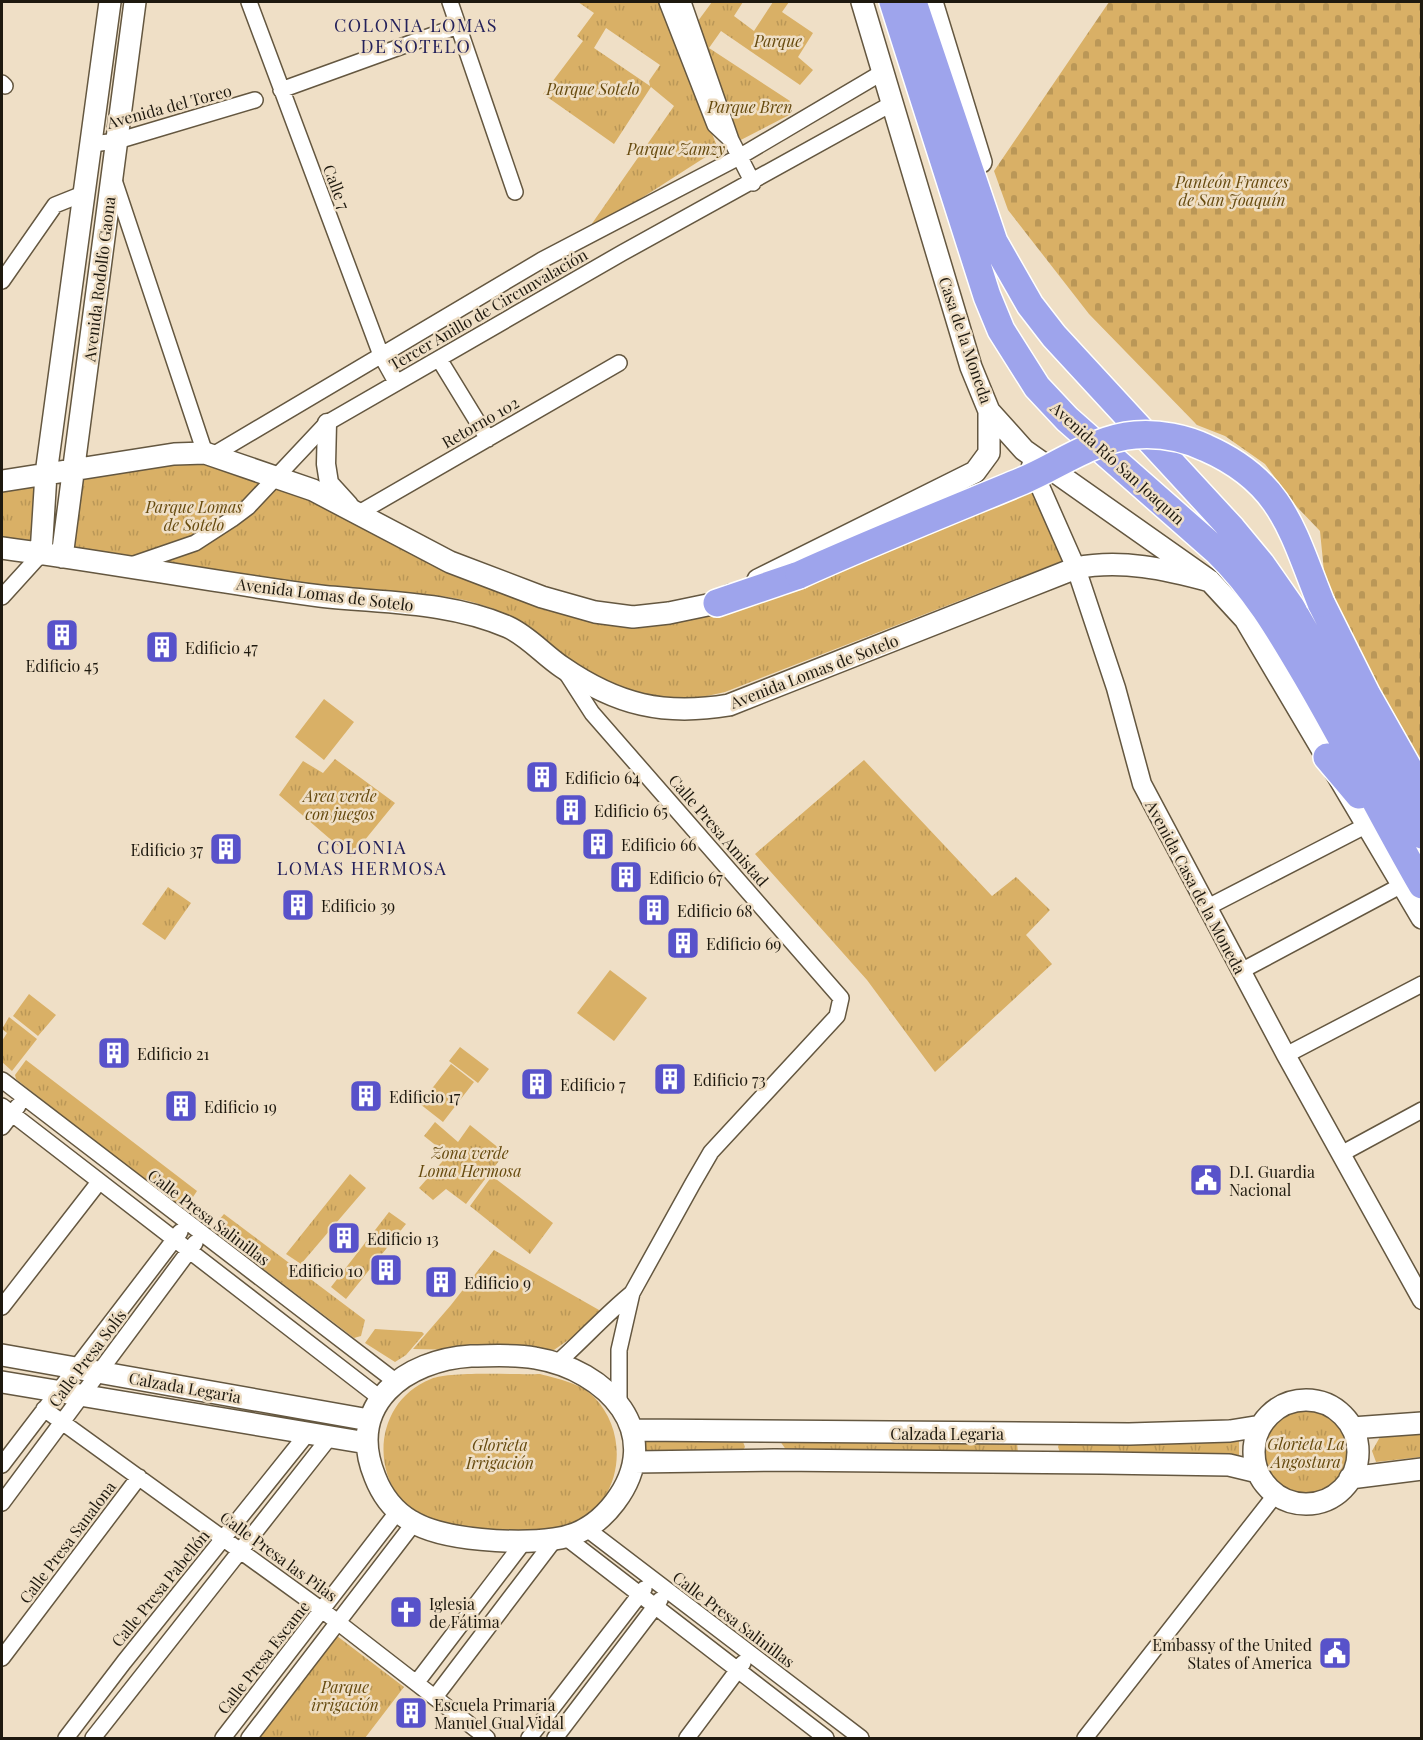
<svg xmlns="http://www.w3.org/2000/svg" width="1423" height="1740" viewBox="0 0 1423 1740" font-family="'Playfair Display',serif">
  <defs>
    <pattern id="grass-tufts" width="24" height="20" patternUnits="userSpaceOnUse" patternTransform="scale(1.5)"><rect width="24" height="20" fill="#d9b066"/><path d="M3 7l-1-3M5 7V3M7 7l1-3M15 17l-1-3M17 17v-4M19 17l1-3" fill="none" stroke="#ba9757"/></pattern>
    <pattern id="cemetery-stones" width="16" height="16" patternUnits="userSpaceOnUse" patternTransform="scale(1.5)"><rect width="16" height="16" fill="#d9b066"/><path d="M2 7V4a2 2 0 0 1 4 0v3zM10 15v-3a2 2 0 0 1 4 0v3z" fill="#ba9757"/></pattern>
  </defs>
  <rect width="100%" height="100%" fill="#efdfc6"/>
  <path fill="url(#grass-tufts)" fill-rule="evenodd" d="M 578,2 L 661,2 L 718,149 L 584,235 L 674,106 L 651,87 L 614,144 L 543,94 L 583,41 L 577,36 L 594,13 ZM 606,28 L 660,65 L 649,81 L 650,86 L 594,48 Z
    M 712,2 L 743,2 L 734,16 L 754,31 L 773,2 L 789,2 L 782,12 L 813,33 L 798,57 L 813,70 L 800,85 L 721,31 L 709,48 L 790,101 L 793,113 L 735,143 L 695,25 Z
    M 188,459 L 267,478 L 623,623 L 1032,485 L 1062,561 L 725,692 C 701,697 674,705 649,702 C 594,695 543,629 491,608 C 444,590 392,595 343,590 C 250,580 157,565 65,553 L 74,476 Z
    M 35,483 L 34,548 L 2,544 L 2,488 Z
    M 335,759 L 395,803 L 351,857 L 279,795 L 303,761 L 323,773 Z
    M 864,760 L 992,896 L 1016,877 L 1050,910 L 1026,935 L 1052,964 L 935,1072 L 867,980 L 755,854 Z
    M 168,887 L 191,903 L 165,940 L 142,924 Z
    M 29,994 L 56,1015 L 38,1036 L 13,1016 Z
    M 9,1017 L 37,1039 L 12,1071 L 2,1062 L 2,1041 L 7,1033 L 2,1029 Z
    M 26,1060 L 197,1191 L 183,1212 L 16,1079 L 15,1075 Z
    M 435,1122 L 458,1142 L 470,1125 L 505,1153 L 466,1204 L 446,1189 L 433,1200 L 419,1188 L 448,1155 L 424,1136 Z
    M 350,1174 L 366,1188 L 301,1264 L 286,1254 Z
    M 492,1176 L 553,1223 L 530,1254 L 470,1206 Z
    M 389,1212 L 406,1224 L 346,1299 L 331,1287 Z
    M 224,1214 L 365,1320 L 361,1336 L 354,1338 L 215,1232 L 212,1228 Z
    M 494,1250 L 606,1314 L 551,1352 L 413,1349 L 451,1305 Z
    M 375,1329 L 422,1332 L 424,1334 L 406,1355 L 395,1362 L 365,1343 Z
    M 540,1374 C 558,1379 581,1383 594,1397 C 633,1437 621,1510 565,1527 C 531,1538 478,1530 443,1523 C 370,1510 362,1406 431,1379 C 451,1371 516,1375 540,1374 Z
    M1265 1452a41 41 0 1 1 82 0a41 41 0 1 1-82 0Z
    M 1421,1433 L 1421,1457 L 1376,1462 L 1372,1451 L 1380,1437 Z
    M 645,1434 L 740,1434 L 745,1447 L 740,1454 L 643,1456 Z
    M 775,1434 L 1017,1442 L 1018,1453 L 789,1454 Z
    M 1062,1435 L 1239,1440 L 1239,1464 L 1061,1455 L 1058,1447 Z
    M 337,1636 L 404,1687 L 365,1738 L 259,1738 Z"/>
  <path fill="url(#cemetery-stones)" d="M 1109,2 L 1421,2 L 1421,770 L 1351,639 L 1325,582 L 1320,531 L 1297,507 L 1265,464 L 1225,436 L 1197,425 L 1089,314 L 1008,210 L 994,171 Z"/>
  <path fill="#d9b066" d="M 324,699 L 354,722 L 324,760 L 295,737 Z
    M 610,970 L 647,998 L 614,1041 L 577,1013 Z
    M 460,1047 L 489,1069 L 478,1083 L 449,1061 Z
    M 451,1064 L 474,1082 L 443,1122 L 420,1104 Z"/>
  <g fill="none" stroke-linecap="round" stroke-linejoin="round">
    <g stroke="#645740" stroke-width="18">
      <path id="minor" d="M 249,2 L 381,355 L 396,382
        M 450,2 L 515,192
        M 667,2 L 715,125 L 731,140
        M 683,2 L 731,140 L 753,183
        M 2,83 L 5,86
        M 281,90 L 458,26
        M 92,144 L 117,141 L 255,100
        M 114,180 L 205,453
        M 2,281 L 55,205 L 85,193
        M 439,359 L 488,439
        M 213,455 L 542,260 L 739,157 L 883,72
        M 359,513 L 619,363
        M 131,565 L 195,543 L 232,519 L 248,507 L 327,423 L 622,253 L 893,103
        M 2,597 L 41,554
        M 565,671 L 592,713 L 841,998 L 837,1016 L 711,1152 L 693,1183 L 632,1293 L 619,1350 L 619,1403
        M 1206,908 L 1367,825
        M 1241,971 L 1402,885
        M 1286,1055 L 1422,984
        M 2,1080 L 395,1381
        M 2,1106 L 380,1398
        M 2,1127 L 18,1106
        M 1341,1154 L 1422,1110
        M 2,1307 L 99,1182
        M 556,1364 C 583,1340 605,1315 632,1293
        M 44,1409 L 322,1610 L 487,1738
        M 2,1465 L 180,1232
        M 2,1503 L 195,1243
        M 587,1529 L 861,1738
        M 564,1536 L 826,1738
        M 2,1658 L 139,1477
        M 417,1682 L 526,1539
        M 435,1697 L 555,1539
        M 66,1738 L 124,1662 L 307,1434
        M 93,1738 L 329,1438
        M 223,1738 L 398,1511
        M 249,1738 L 414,1523
        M 529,1738 L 644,1589
        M 555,1738 L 660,1600
        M 687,1738 L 743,1663
        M 1085,1738 L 1276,1494"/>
    </g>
    <g stroke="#645740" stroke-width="21">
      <path id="tertiary" d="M 327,423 L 326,464 L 329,483 L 349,505
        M 1031,466 L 1076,568 L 1116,688 L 1142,784 L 1286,1055 L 1422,1300"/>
    </g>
    <g stroke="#645740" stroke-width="24">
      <path id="secondary" d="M 862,2 L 971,367 L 989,411 L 1024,450 L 1210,581 L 1245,619 L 1422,918
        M 932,2 L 981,162
        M 2,481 L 174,454 L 205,453 L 313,490 L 450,562 L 542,597 L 595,612 L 633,617 L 669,613 L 717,603 L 731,595
        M 2,548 C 108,562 214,582 320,596 C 382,603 449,601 508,627 C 528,636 544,655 562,667 C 617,705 664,716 729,705 L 1076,568 C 1121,559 1166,569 1210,581
        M 41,554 L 46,474 L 110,2
        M 62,557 L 135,2
        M 758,580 L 975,472 L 989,453 L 989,411
        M 2,1355 L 369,1420
        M 471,1356 C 492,1356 514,1354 535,1358 C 607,1370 667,1433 615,1502 C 600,1522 579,1536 554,1539 C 518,1544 443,1541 411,1521 C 394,1511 382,1495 375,1477 C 345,1404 406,1360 471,1356 Z
        M 2,1382 L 367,1443
        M1254 1452a52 52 0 1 1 104 0a52 52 0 1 1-104 0Z
        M 1352,1428 L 1422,1423
        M 633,1430 L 1129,1434 L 1230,1431 L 1261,1426
        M 634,1462 L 774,1460 L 1102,1463 L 1229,1465 L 1258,1472
        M 1350,1478 L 1422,1469"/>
    </g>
    <g stroke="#fff" stroke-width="30">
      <path id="motorway" d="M 893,2 L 987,296 L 1001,330 L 1037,387 L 1067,419 L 1217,551 C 1255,588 1280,631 1307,677 C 1347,745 1382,816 1422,885
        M 913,2 L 994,242 L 1030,305 L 1054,336 L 1232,529 L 1261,564 L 1291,607 L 1422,835
        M 717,603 L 799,575
        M 1321,603 L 1367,695 L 1422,792
        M 1327,757 L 1359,795"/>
    </g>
    <use href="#minor" stroke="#fff" stroke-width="15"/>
    <use href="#tertiary" stroke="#fff" stroke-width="18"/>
    <use href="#secondary" stroke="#fff" stroke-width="21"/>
    <use href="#motorway" stroke="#9ea4ec" stroke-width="27"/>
    <g stroke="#fff" stroke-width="30" stroke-linecap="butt">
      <path id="motorway-bridge" d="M 799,575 C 872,542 947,512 1022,481 C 1058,466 1095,438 1135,435 C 1159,433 1185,438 1206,448 C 1283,482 1292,531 1321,603"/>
    </g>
    <use href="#motorway-bridge" stroke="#9ea4ec" stroke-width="27"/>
  </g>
  <defs>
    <g id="building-square" transform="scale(1.725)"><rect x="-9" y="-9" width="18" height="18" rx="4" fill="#5852ca" stroke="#efdfc6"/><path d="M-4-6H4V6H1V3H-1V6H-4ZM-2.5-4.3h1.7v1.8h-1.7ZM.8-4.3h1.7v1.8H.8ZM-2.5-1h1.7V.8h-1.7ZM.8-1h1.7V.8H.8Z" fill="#fff"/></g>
    <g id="civic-square" transform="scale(1.725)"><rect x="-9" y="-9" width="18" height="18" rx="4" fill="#5852ca" stroke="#efdfc6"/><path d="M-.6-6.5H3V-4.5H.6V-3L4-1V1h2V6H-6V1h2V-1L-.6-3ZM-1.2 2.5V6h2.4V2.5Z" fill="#fff"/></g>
    <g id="church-square" transform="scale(1.725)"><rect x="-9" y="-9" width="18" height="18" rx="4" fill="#5852ca" stroke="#efdfc6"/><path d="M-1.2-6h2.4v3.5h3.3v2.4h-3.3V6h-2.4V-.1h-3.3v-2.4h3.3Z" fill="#fff"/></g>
  </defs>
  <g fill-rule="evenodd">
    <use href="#building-square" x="62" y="635"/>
    <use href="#building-square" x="162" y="647"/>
    <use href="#building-square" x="542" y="777"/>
    <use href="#building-square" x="571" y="810"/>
    <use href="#building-square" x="598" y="844"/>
    <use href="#building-square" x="226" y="849"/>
    <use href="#building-square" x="626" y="877"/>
    <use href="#building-square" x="298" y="905"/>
    <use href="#building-square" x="654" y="910"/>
    <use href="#building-square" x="683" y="943"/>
    <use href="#building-square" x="114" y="1053"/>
    <use href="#building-square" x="670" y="1079"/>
    <use href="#building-square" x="537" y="1084"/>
    <use href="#building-square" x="366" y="1096"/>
    <use href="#building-square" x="181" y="1106"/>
    <use href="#civic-square" x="1206" y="1180"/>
    <use href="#building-square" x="344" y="1238"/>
    <use href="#building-square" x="386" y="1270"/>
    <use href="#building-square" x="441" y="1282"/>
    <use href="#church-square" x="406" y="1612"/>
    <use href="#civic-square" x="1335" y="1653"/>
    <use href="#building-square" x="411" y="1713"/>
  </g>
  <g text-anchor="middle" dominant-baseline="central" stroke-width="5" stroke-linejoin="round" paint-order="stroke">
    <g font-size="16" font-style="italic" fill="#664a0e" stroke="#efdfc6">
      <text x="778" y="40">Parque</text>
      <text x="593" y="88">Parque Sotelo</text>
      <text x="750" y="106">Parque Bren</text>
      <text x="676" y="148">Parque Zamzy</text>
      <text x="1232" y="181">Panteón Frances<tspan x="1232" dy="18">de San Joaquín</tspan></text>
      <text x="194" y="506">Parque Lomas<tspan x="194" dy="18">de Sotelo</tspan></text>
      <text x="340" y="795">Area verde<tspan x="340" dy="18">con juegos</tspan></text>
      <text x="470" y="1152">Zona verde<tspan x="470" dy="18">Loma Hermosa</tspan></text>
      <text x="1306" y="1443">Glorieta La<tspan x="1306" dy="18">Angostura</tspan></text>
      <text x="500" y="1444">Glorieta<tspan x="500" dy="18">Irrigación</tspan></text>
      <text x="345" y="1686">Parque<tspan x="345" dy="18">irrigación</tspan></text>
    </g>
    <g font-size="16" fill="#1e190f" stroke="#efdfc6">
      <text transform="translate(169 106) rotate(-15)">Avenida del Toreo</text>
      <text transform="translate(337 187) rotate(69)">Calle 7</text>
      <text transform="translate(99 279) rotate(-83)">Avenida Rodolfo Gaona</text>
      <text transform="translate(488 309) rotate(-30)">Tercer Anillo de Circunvalación</text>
      <text transform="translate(966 340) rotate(71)">Casa de la Moneda</text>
      <text transform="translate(480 422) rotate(-30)">Retorno 102</text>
      <text transform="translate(1118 463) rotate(42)">Avenida Río San Joaquín</text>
      <text transform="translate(325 594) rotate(7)">Avenida Lomas de Sotelo</text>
      <text transform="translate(814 671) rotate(-21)">Avenida Lomas de Sotelo</text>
      <text transform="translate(719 830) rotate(49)">Calle Presa Amistad</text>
      <text transform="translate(1196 887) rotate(62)">Avenida Casa de la Moneda</text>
      <text transform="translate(209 1217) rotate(37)">Calle Presa Salinillas</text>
      <text transform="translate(87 1358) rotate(-53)">Calle Presa Solís</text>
      <text transform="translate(185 1387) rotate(10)">Calzada Legaria</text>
      <text x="947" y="1433">Calzada Legaria</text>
      <text transform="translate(67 1542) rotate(-53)">Calle Presa Sanalona</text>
      <text transform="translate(279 1556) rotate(36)">Calle Presa las Pilas</text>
      <text transform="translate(160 1588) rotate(-51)">Calle Presa Pabellón</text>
      <text transform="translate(734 1619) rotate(37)">Calle Presa Salinillas</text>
      <text transform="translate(263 1657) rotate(-52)">Calle Presa Escame</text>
    </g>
    <g font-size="16" fill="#1e190f" stroke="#efdfc6" text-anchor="start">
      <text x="185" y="647">Edificio 47</text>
      <text x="62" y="665" text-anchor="middle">Edificio 45</text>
      <text x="565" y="777">Edificio 64</text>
      <text x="594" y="810">Edificio 65</text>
      <text x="621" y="844">Edificio 66</text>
      <text x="203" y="849" text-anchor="end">Edificio 37</text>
      <text x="649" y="877">Edificio 67</text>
      <text x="321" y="905">Edificio 39</text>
      <text x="677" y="910">Edificio 68</text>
      <text x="706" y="943">Edificio 69</text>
      <text x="137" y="1053">Edificio 21</text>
      <text x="693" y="1079">Edificio 73</text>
      <text x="560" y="1084">Edificio 7</text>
      <text x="389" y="1096">Edificio 17</text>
      <text x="204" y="1106">Edificio 19</text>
      <text x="1229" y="1171">D.I. Guardia<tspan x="1229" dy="18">Nacional</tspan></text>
      <text x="367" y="1238">Edificio 13</text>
      <text x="363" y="1270" text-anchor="end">Edificio 10</text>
      <text x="464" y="1282">Edificio 9</text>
      <text x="429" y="1603">Iglesia<tspan x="429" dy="18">de Fátima</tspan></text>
      <text x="1312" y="1644" text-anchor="end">Embassy of the United<tspan x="1312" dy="18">States of America</tspan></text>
      <text x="434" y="1704">Escuela Primaria<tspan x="434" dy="18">Manuel Gual Vidal</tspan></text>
    </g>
    <g font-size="18" letter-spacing="1.5" fill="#24215b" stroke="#efdfc6">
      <text x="416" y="25">COLONIA LOMAS<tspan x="416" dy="21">DE SOTELO</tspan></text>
      <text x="362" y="847">COLONIA<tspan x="362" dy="21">LOMAS HERMOSA</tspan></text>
    </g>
  </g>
  <rect width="1423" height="1740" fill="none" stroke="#1e190f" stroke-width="6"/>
</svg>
